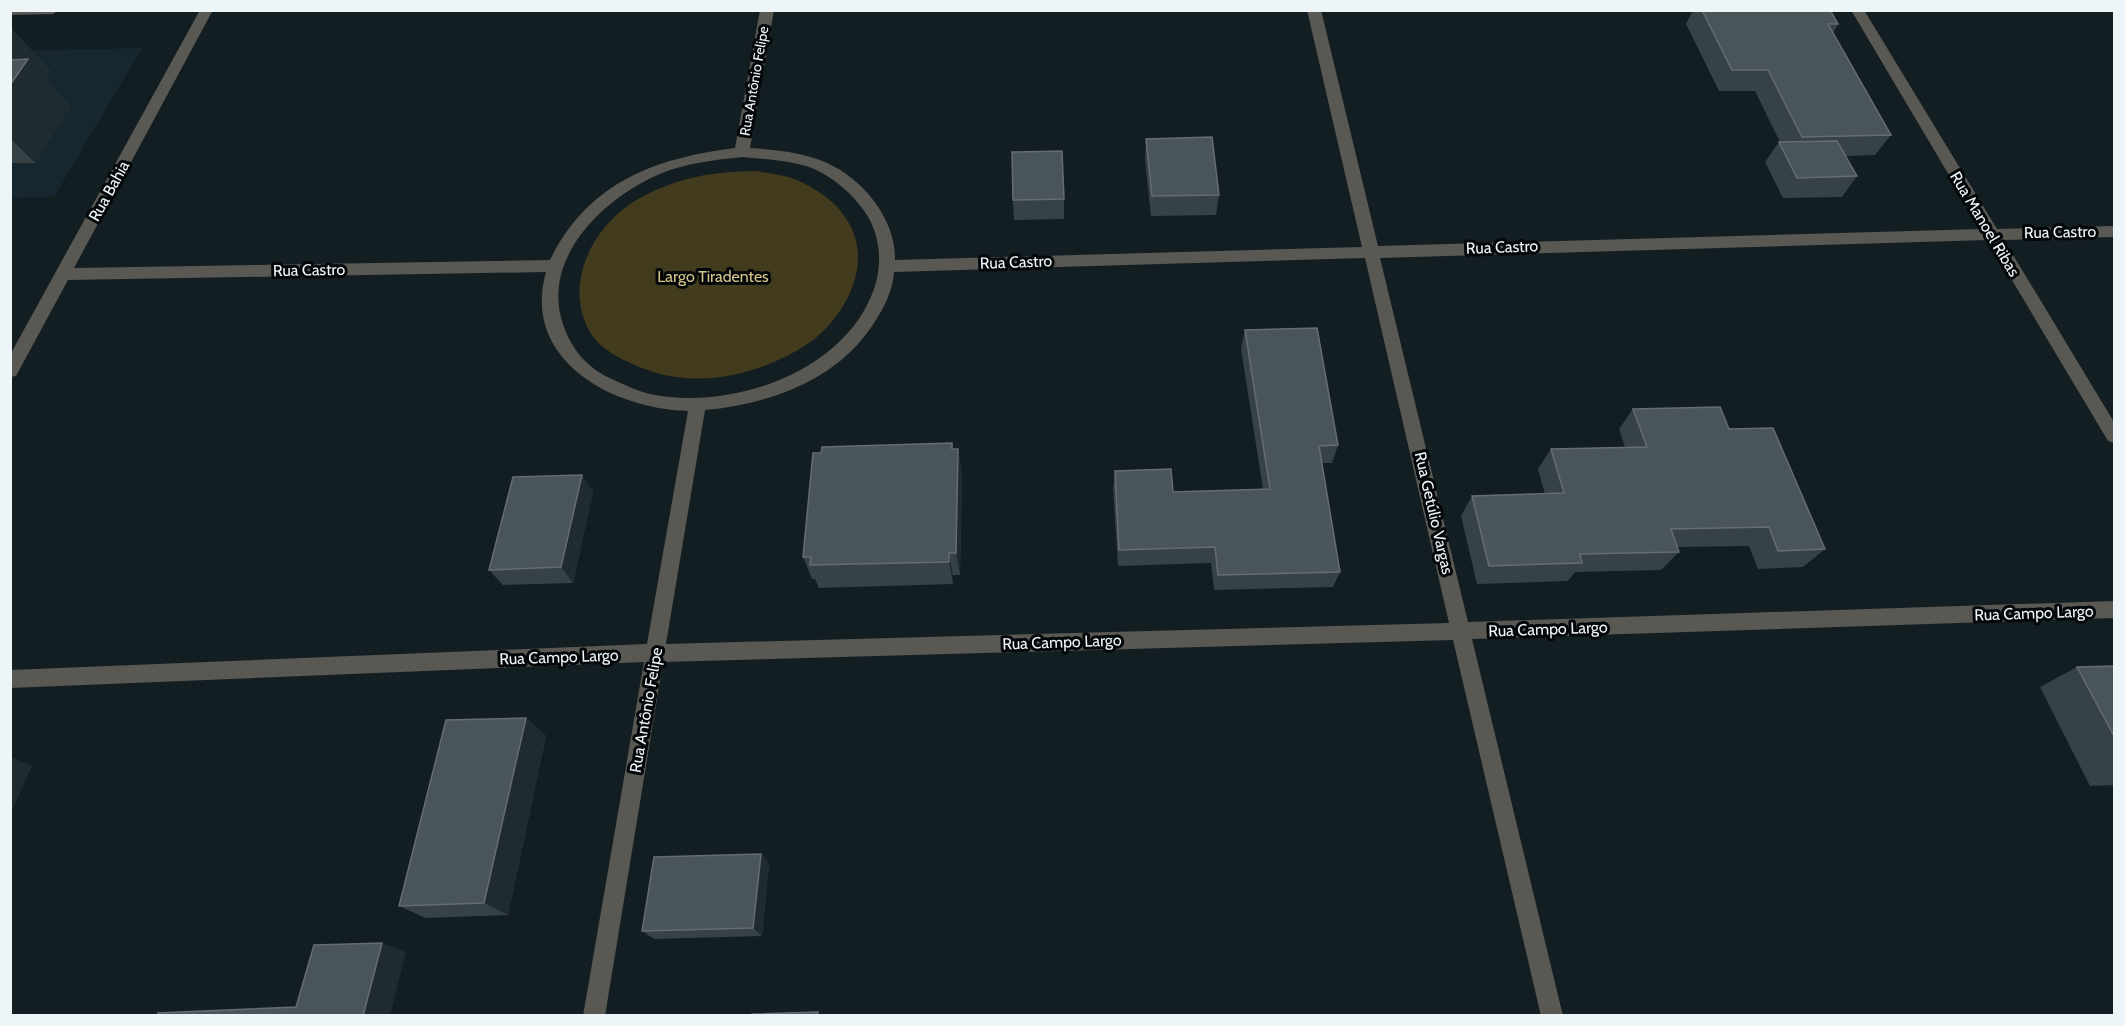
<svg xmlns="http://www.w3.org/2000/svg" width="2125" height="1026" viewBox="0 0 2125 1026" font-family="Cabin,sans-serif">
  <rect width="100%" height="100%" fill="#131e22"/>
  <path fill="#16272f" d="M 142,48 L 54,197 L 11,198 L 10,51 Z"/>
  <path fill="#433b1d" d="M 757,171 C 770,174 785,175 797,180 C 849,203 874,246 847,299 C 838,316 824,333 809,343 C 763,374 698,390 645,369 C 626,362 600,350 590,332 C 562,283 594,223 640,198 C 681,176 712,172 757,171 Z"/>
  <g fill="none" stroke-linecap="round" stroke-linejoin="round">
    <path fill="#595853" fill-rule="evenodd" d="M 10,10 L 59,10 L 53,14 L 10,15 Z
      M 200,10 L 213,10 L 74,268 L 550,260 C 588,183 654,158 735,148 L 760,10 L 774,10 L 750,148 C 776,150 803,152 827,163 C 863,179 896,219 895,260 L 1362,247 L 1307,10 L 1321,10 L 1378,246 L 1981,229 L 1851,10 L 1864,10 L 1997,229 L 2114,226 L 2114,237 L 2004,240 L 2114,422 L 2114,443 L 2108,441 L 1988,240 L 1380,258 L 1468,622 L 2114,601 L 2114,618 L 1472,639 L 1563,1016 L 1541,1016 L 1453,640 L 663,662 L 605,1016 L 583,1016 L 644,662 L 10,688 L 10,670 L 647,644 L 688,411 C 612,409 521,360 546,272 L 68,280 L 16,376 L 10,377 L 10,355 ZM 742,157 C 764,159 788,160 809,167 C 831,175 852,193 865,212 C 880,234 883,263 874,289 C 845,372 732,411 650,394 C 637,391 625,385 612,379 C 588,369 571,349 563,324 C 540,257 606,196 662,173 C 687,163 715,160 742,157 ZM 1365,258 L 1449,623 L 666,644 L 705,410 C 770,404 838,380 874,323 C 884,308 893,290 894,272 Z"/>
  </g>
  <path fill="#374246" d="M 1693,10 L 1830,10 L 1838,24 L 1833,33 L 1891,135 L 1875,155 L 1846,156 L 1857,176 L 1842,197 L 1783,198 L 1765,162 L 1779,142 L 1780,142 L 1755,91 L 1719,91 L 1686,24 Z
    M 10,27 L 50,71 L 45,78 L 70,106 L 35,163 L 10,163 Z
    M 1146,139 L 1219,195 L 1216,215 L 1151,216 L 1145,159 Z
    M 1064,199 L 1064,219 L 1014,220 L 1013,200 Z
    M 1245,330 L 1338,445 L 1332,463 L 1322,463 L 1340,572 L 1333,587 L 1214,590 L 1211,563 L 1118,566 L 1113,488 L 1115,471 L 1173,492 L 1263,489 L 1241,349 Z
    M 1633,409 L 1729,429 L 1825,549 L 1803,567 L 1758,569 L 1749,546 L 1677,547 L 1679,552 L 1661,570 L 1575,572 L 1568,581 L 1477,584 L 1461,516 L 1472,496 L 1545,494 L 1538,469 L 1551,449 L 1625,447 L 1619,429 Z
    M 952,443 L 953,449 L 958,449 L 962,474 L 960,575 L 953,575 L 953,584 L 819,588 L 815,579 L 812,579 L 803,557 Z
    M 582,475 L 593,492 L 573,583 L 503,585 L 489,570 Z
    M 2115,666 L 2115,785 L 2090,786 L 2040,687 L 2077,667 Z
    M 526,718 L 546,736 L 508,915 L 426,918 L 399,906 Z
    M 761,854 L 769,863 L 762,936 L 654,939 L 642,931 Z"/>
  <path fill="#202b30" d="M 10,27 L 50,71 L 45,78 L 70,106 L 35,163 L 10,138 Z
    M 958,449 L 962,474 L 960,575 L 956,553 Z
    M 582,475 L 593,492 L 573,583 L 561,567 Z
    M 949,553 L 953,575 L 953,584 L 949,562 Z
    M 526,718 L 546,736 L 508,915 L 484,903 Z
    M 10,757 L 32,766 L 10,815 Z
    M 761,854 L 769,863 L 762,936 L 753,928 Z
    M 382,943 L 406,952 L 390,1016 L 363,1016 Z"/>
  <path fill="#4a5559" stroke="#646e72" stroke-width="1.5" d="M 1702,10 L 1830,10 L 1838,24 L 1828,24 L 1891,135 L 1802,137 L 1768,70 L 1732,70 Z
    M 28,59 L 10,85 L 10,60 Z
    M 1212,137 L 1219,195 L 1152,196 L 1146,139 Z
    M 1837,141 L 1857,176 L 1797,178 L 1779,142 Z
    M 1062,151 L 1064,199 L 1013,200 L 1012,152 Z
    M 1317,328 L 1338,445 L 1319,446 L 1340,572 L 1218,575 L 1215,547 L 1119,550 L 1115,471 L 1171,469 L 1173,492 L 1270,489 L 1245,330 Z
    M 1720,407 L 1729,429 L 1773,428 L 1825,549 L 1778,551 L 1769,527 L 1671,529 L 1679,552 L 1580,554 L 1582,563 L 1489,566 L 1472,496 L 1564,493 L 1551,449 L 1647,447 L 1633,409 Z
    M 952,443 L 952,449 L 958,449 L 956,553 L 949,553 L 949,562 L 810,565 L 811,557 L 803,557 L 813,453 L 821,453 L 822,447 Z
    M 582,475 L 561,567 L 489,570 L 513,477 Z
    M 2115,666 L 2115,738 L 2077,667 Z
    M 526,718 L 484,903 L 399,906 L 446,720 Z
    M 761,854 L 753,928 L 642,931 L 654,857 Z
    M 382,943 L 363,1016 L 157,1016 L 158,1013 L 296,1007 L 314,945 Z
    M 818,1012 L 818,1016 L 751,1016 L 752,1014 Z"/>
  <g text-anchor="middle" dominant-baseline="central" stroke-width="6" stroke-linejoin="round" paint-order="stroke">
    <g font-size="14" fill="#edf5f8" stroke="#040709">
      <text transform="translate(754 81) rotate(-80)">Rua Antônio Felipe</text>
    </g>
    <g font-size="16" fill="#edf5f8" stroke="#040709">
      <text transform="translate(109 191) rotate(-61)">Rua Bahia</text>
      <text transform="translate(1985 224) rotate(59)">Rua Manoel Ribas</text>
      <text transform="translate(2060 232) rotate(-1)">Rua Castro</text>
      <text transform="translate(1502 247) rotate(-2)">Rua Castro</text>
      <text transform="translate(1016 262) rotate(-2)">Rua Castro</text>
      <text transform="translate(309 270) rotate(-1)">Rua Castro</text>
      <text transform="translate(1434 513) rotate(77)">Rua Getúlio Vargas</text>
      <text transform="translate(2034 613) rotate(-2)">Rua Campo Largo</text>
      <text transform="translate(1548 629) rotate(-2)">Rua Campo Largo</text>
      <text transform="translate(1062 642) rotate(-2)">Rua Campo Largo</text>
      <text transform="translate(559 657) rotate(-2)">Rua Campo Largo</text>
      <text transform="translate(646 710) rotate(-80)">Rua Antônio Felipe</text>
    </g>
    <g font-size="16" fill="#d6c68a" stroke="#040709">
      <text x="713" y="276">Largo Tiradentes</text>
    </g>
  </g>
  <rect width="2125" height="1026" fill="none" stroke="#edf5f8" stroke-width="24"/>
</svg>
